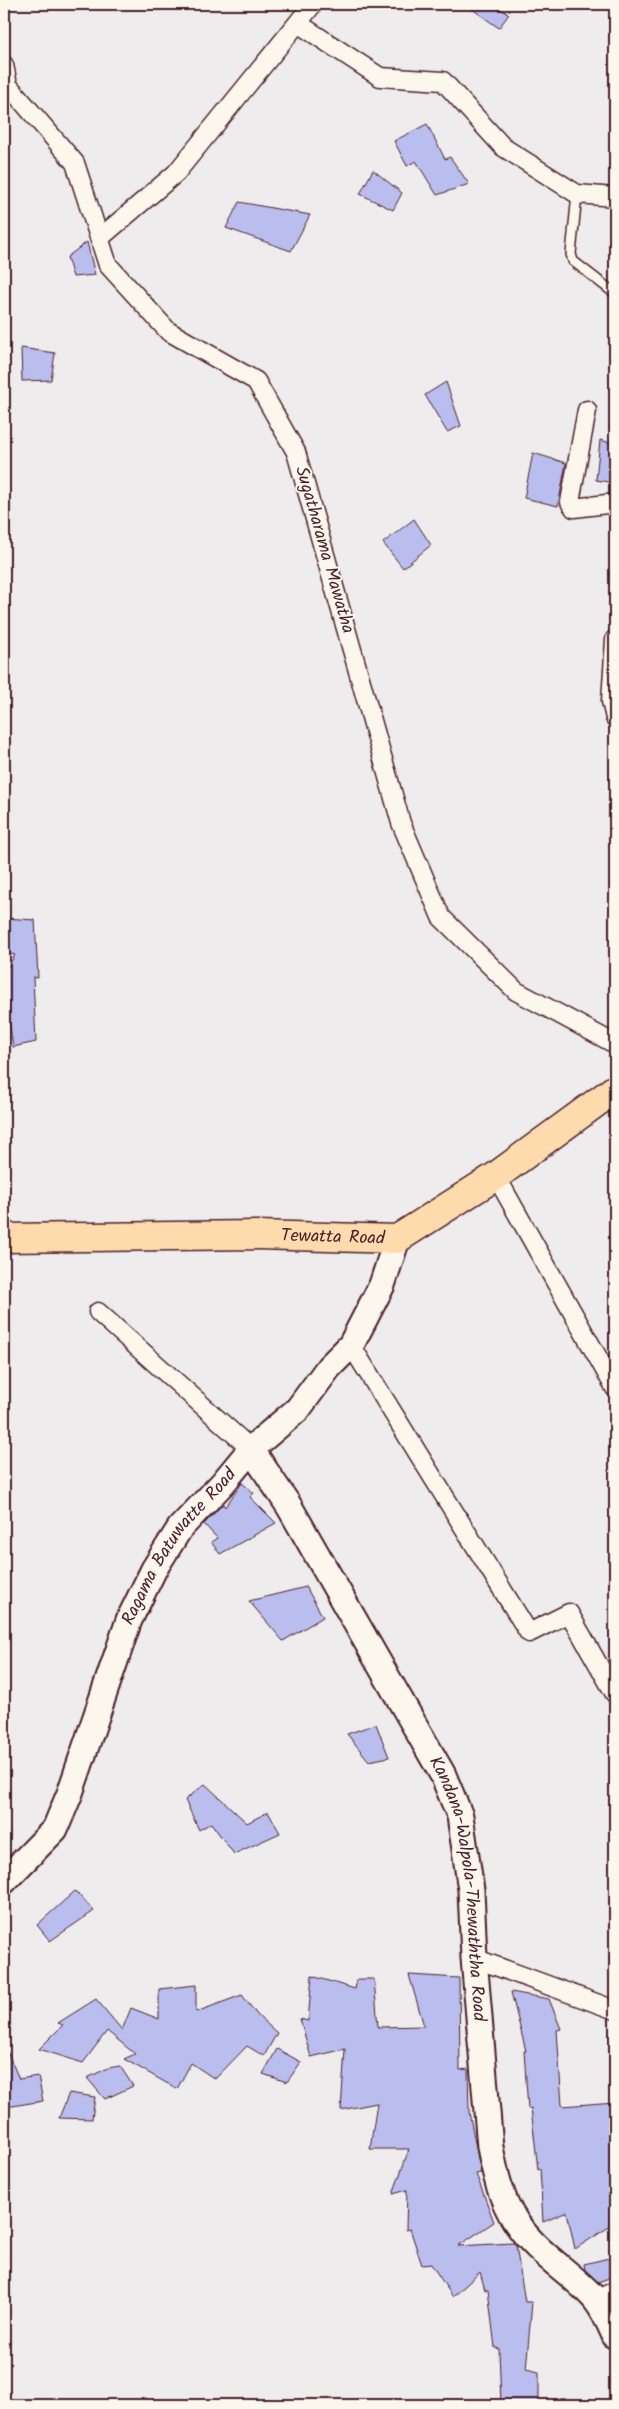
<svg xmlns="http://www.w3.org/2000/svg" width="619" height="2409" viewBox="0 0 619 2409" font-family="Kalam,sans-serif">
  <rect width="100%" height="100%" fill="#eeeced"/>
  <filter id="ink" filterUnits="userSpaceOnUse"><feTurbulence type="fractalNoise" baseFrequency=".02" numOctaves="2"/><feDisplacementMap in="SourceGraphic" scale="10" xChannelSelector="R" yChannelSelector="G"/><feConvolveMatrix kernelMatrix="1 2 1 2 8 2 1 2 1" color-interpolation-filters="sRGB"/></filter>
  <g filter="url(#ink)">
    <path fill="#babeef" stroke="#4a1f2b" d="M 465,4 L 491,4 L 509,14 L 499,28 Z
      M 427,124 L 445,159 L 450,157 L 469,184 L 437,195 L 416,161 L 407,166 L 394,141 Z
      M 373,170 L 402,193 L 393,210 L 360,194 Z
      M 239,202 L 310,215 L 291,251 L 226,228 Z
      M 87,242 L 95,275 L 73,277 L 67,257 Z
      M 21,348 L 55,353 L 51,380 L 22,381 Z
      M 446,382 L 461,426 L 447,432 L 425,395 Z
      M 600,440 L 615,444 L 615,483 L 596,480 Z
      M 533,453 L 566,463 L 558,506 L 524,498 Z
      M 414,519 L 431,545 L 403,568 L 383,543 Z
      M 4,918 L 35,920 L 38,978 L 33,977 L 36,1042 L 13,1047 L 4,988 L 4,973 L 15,955 L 4,953 Z
      M 242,1483 L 254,1493 L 250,1497 L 276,1523 L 220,1554 L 211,1542 L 217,1538 L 204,1524 L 223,1504 L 225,1507 Z
      M 306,1587 L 323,1617 L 283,1641 L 249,1601 Z
      M 376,1724 L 389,1757 L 369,1761 L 347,1734 Z
      M 205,1784 L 247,1823 L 268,1812 L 280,1833 L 234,1854 L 211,1823 L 199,1830 L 185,1800 Z
      M 75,1891 L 94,1911 L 50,1941 L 37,1925 Z
      M 409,1975 L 459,1978 L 460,2070 L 468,2069 L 469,2112 L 481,2173 L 476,2174 L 494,2222 L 458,2246 L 513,2243 L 516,2246 L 525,2302 L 532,2302 L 526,2369 L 539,2372 L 539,2405 L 501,2405 L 499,2349 L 495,2348 L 488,2290 L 485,2290 L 480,2272 L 453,2297 L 431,2264 L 422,2265 L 410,2229 L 406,2230 L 407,2190 L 393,2194 L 409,2149 L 370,2149 L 377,2103 L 341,2110 L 345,2049 L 311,2057 L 300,2019 L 308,2021 L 312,1976 L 355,1989 L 357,1979 L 374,1979 L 378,2027 L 424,2026 Z
      M 196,1985 L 196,2012 L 242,1995 L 258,2016 L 277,2033 L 264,2056 L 247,2046 L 215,2079 L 191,2063 L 177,2089 L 124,2059 L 135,2054 L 107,2031 L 83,2063 L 39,2049 L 63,2025 L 58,2023 L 96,1999 L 122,2030 L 131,2008 L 159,2019 L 159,1989 Z
      M 511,1992 L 549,1999 L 561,2029 L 557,2030 L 562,2106 L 615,2102 L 615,2215 L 610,2203 L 609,2227 L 575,2249 L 567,2212 L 543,2222 L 540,2168 L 538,2170 L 531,2108 L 528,2109 L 524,2051 L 526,2051 Z
      M 277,2049 L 301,2062 L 287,2082 L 263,2074 Z
      M 7,2051 L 19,2079 L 38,2076 L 43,2101 L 6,2107 Z
      M 120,2066 L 133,2086 L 105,2099 L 87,2078 L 108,2068 Z
      M 69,2093 L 95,2097 L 92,2119 L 59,2118 Z
      M 609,2258 L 609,2278 L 598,2282 L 585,2270 L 584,2264 Z"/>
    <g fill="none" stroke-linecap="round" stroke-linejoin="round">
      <g stroke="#4a1f2b" stroke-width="12">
        <path id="lane" d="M 577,194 L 571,254 L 573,261 L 613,292"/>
      </g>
      <g stroke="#4a1f2b" stroke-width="21">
        <path id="street" d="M 299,24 L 380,77 L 443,81 L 503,147 L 577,194 L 615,197
          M 4,65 L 8,85 L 75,163 L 108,265 L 168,331 L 256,381 L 296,452 L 401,823 L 441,917 L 516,991 L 615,1044
          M 100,238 L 176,173 L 313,4
          M 587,410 L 570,502 L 574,508 L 615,503
          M 615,639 L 611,701 L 615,718
          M 496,1176 L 615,1388
          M 98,1312 L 251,1449
          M 351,1345 L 529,1633 L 569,1613 L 615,1694
          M 474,1958 L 615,2010
          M 596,2300 L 615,2291"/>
      </g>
      <g stroke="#4a1f2b" stroke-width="29">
        <g id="secondary">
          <path id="s1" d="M 251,1449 L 289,1506 L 443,1775 L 460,1816 L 471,1890 L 474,1958 L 490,2147 C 495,2173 501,2200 516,2222 C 537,2254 571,2272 595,2299 C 604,2310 610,2324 615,2336"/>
          <path id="s2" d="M 4,1881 L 55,1829 L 70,1793 L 129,1620 L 154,1569 L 180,1528 L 222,1484 L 251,1449 L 298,1409 L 329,1367 L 351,1345 L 382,1285 L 397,1239"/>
        </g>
      </g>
      <g stroke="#4a1f2b" stroke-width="31">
        <g id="primary">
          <path id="s3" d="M 4,1238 L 257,1235 L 397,1239 L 496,1176 L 615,1089"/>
        </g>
      </g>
      <use href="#lane" stroke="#fbf7ec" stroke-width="9"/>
      <use href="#street" stroke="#fbf7ec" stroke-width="18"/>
      <use href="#secondary" stroke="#fbf7ec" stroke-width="25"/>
      <use href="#primary" stroke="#fedbac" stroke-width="28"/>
    </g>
  </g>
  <g text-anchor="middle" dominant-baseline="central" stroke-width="4" stroke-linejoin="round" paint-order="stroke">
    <g font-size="18" fill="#4a1f2b" stroke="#fbf7ec">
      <text transform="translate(324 550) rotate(74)">Sugatharama Mawatha</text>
      <text stroke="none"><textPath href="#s3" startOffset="329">Tewatta Road</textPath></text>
      <text stroke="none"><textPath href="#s2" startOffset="384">Ragama Batuwatte Road</textPath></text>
      <text stroke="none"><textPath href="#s1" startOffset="494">Kandana-Walpola-Thewaththa Road</textPath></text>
    </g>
  </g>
  <rect width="619" height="2409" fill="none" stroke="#fbf7ec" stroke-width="20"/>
  <rect x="10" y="10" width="599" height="2389" fill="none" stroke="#4a1f2b" stroke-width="2" filter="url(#ink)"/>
</svg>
